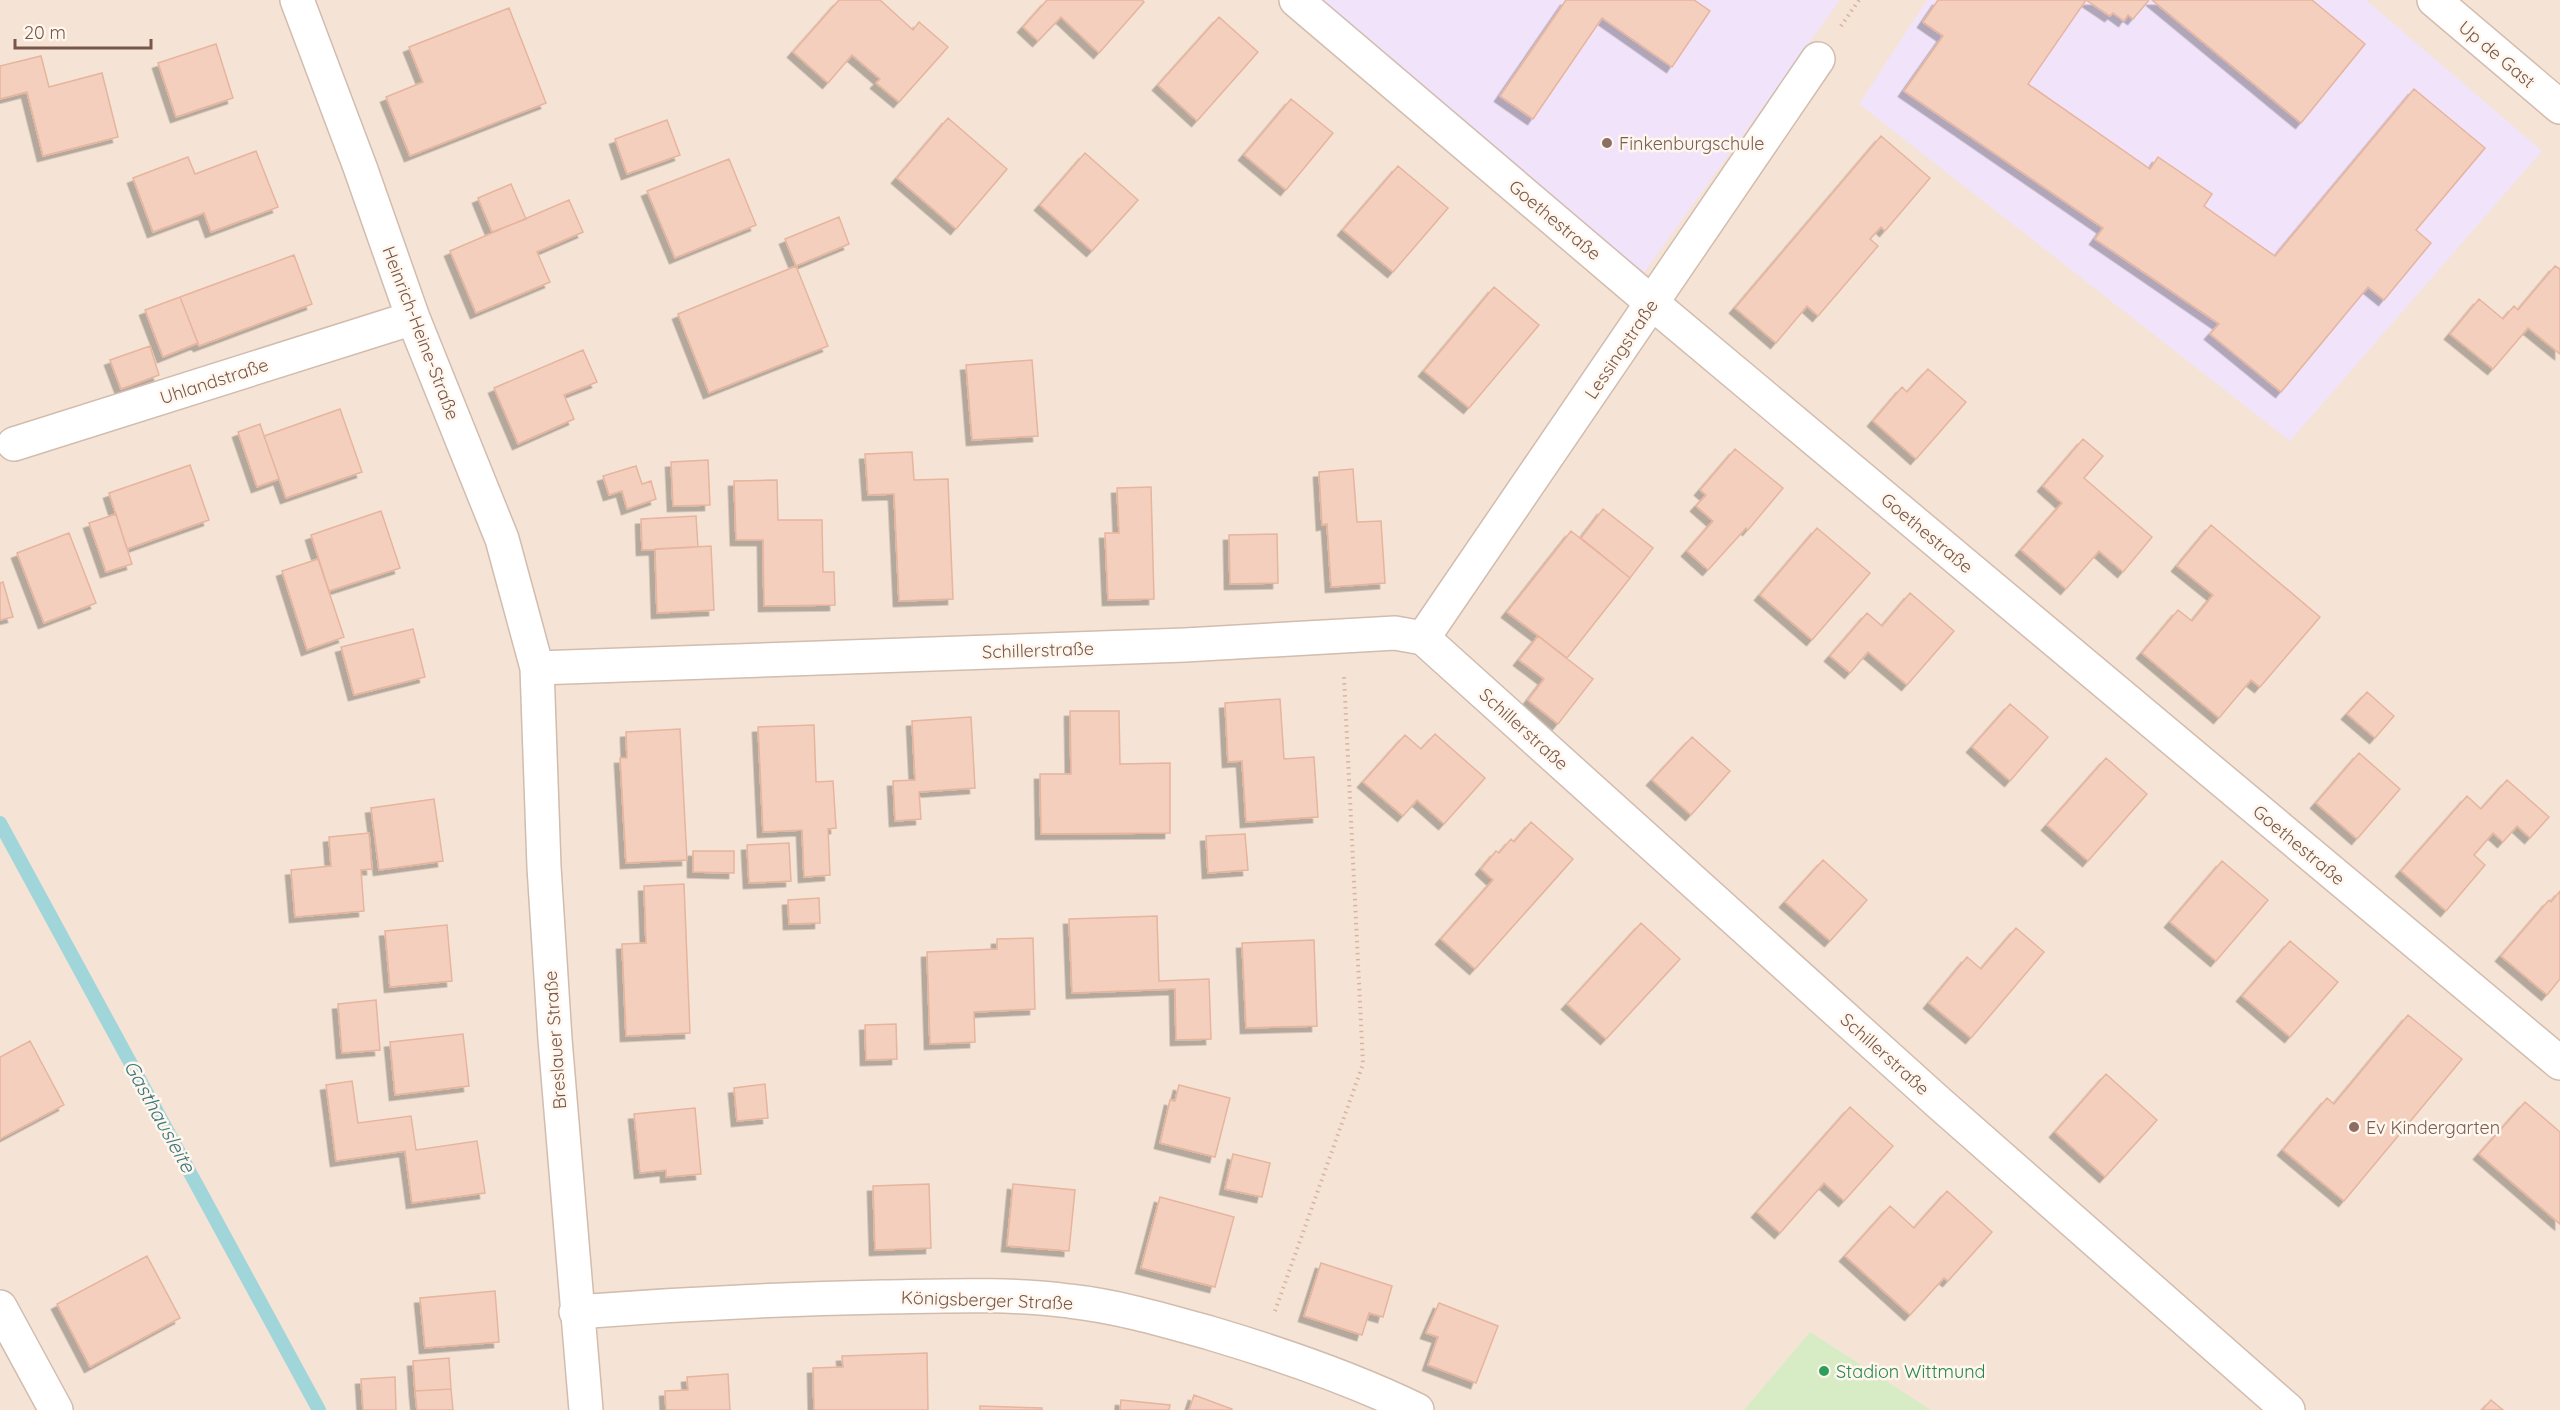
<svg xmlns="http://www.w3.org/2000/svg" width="2560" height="1410" viewBox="0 0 2560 1410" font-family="Quicksand,sans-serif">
  <defs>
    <filter id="shadow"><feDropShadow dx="-5.5" dy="5.5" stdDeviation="0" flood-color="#0004"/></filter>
  </defs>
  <rect width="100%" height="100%" fill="#fdf3e7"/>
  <path fill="#f5e4d5" d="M 0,0 L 2560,0 L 2560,1410 L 0,1410 Z"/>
  <path fill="#f0e3fa" d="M 1319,0 L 1840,0 L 1638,281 Z
    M 1927,0 L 2366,0 L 2542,151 L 2290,441 L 1859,104 Z"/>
  <path fill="#d7ecc4" d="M 1810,1332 L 1931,1410 L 1744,1410 Z"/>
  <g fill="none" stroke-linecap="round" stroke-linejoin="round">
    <path stroke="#a0d5da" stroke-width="14" d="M 0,823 L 319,1410"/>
  </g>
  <path fill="#f4cfbd" stroke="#e7b49d" stroke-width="1.5" filter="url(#shadow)" d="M 839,0 L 880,0 L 913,30 L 919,22 L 948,47 L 899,102 L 876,83 L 880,79 L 852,55 L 828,83 L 793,52 Z
    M 1047,0 L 1142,0 L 1144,2 L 1099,53 L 1061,17 L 1038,41 L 1023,27 Z
    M 1566,0 L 1694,0 L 1710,11 L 1672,67 L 1602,18 L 1533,119 L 1500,96 Z
    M 1938,0 L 2149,0 L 2133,19 L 2128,15 L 2124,21 L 2113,13 L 2110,16 L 2086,0 L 2028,84 L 2150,169 L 2158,157 L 2212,194 L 2204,206 L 2275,256 L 2414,89 L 2485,148 L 2416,230 L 2431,243 L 2384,300 L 2368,287 L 2281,392 L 2210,334 L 2219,324 L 2095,239 L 2103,228 L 1904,91 L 1943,36 L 1923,22 Z
    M 2152,0 L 2312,0 L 2365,44 L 2301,123 Z
    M 509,8 L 546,103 L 410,156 L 386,97 L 423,82 L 409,47 Z
    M 1219,17 L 1258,52 L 1197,121 L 1158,85 Z
    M 216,44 L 233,98 L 176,117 L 158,63 Z
    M 41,56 L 49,87 L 102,73 L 118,137 L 43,156 L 27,92 L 0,99 L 0,66 Z
    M 1291,99 L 1333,133 L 1286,190 L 1244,155 Z
    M 948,118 L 1007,169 L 956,229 L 897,178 Z
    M 667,120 L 680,155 L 627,174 L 615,139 Z
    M 1881,136 L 1930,178 L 1885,231 L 1881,227 L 1870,239 L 1878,246 L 1818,316 L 1807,306 L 1776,343 L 1735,308 Z
    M 256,151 L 278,207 L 211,232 L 204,213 L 153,232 L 133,178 L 188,157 L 195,174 Z
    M 1085,153 L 1138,200 L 1092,251 L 1040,205 Z
    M 729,159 L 756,225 L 675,258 L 647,191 Z
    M 1398,166 L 1448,208 L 1393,272 L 1343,230 Z
    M 511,184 L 526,219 L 492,232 L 478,198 Z
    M 569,200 L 583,232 L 537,252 L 550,282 L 476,313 L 450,251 Z
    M 839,217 L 849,244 L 796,266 L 785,239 Z
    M 294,255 L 312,304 L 199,346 L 180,297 Z
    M 796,266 L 828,346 L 709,393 L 678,314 Z
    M 2555,266 L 2560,269 L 2560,354 L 2528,328 L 2493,369 L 2450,334 L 2479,299 L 2503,319 L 2514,306 L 2518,310 Z
    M 1494,287 L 1539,325 L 1469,408 L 1424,371 Z
    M 180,297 L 198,343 L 163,357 L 145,310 Z
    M 150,346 L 159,375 L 121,389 L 110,360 Z
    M 583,350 L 597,382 L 564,395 L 574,419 L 518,444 L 494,388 Z
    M 1032,360 L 1038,436 L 972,440 L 966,365 Z
    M 1928,369 L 1966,402 L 1916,459 L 1873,421 L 1902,387 L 1907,392 Z
    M 340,409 L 362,472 L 286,498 L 264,436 Z
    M 260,424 L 279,479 L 257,487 L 238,432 Z
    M 2083,439 L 2103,456 L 2084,478 L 2152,537 L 2123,572 L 2099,551 L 2066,589 L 2021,550 L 2062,503 L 2043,486 Z
    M 1735,449 L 1783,488 L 1748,530 L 1746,528 L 1708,570 L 1687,551 L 1713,521 L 1696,506 L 1706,495 L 1700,490 Z
    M 912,452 L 914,480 L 948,479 L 953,599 L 899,601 L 894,494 L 868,495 L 865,454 Z
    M 708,460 L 710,505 L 673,506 L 671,462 Z
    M 190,465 L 209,520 L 127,549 L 109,493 Z
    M 636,466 L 642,484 L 651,481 L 656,499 L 627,509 L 622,491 L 609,495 L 603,476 Z
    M 1353,469 L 1357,522 L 1381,521 L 1385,583 L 1331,587 L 1327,524 L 1322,525 L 1319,472 Z
    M 777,480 L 778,520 L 822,520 L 823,572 L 834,572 L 835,605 L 764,606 L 763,540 L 736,540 L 734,481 Z
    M 1151,487 L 1154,599 L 1108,600 L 1105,533 L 1119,533 L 1117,488 Z
    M 1603,509 L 1653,548 L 1630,578 L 1581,538 Z
    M 381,511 L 400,568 L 329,591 L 311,535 Z
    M 116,514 L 132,564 L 106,572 L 89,523 Z
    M 696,516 L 698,547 L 642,550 L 641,519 Z
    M 2211,525 L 2320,617 L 2260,687 L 2251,680 L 2219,718 L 2142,653 L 2178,610 L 2192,621 L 2213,595 L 2177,566 Z
    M 1817,528 L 1870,573 L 1812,640 L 1760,595 Z
    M 1571,531 L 1630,578 L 1567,658 L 1507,612 Z
    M 69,533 L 96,603 L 44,623 L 17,553 Z
    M 1277,534 L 1278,583 L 1230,584 L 1229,535 Z
    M 711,546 L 714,610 L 657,613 L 655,549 Z
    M 318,559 L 344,637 L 307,650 L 282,571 Z
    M 3,582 L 13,617 L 0,620 L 0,583 Z
    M 1910,593 L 1954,631 L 1907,685 L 1868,652 L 1850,673 L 1830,656 L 1867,613 L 1882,626 Z
    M 413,629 L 425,677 L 354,695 L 341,647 Z
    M 1538,636 L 1593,679 L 1558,724 L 1528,700 L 1544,679 L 1519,660 Z
    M 2367,692 L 2394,716 L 2375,738 L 2347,714 Z
    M 1280,699 L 1284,759 L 1314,757 L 1318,817 L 1246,822 L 1242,761 L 1228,762 L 1225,703 Z
    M 2010,704 L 2048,737 L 2010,781 L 1972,747 Z
    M 1070,711 L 1119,711 L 1120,764 L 1170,763 L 1170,833 L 1041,834 L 1040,774 L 1071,774 Z
    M 971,717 L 975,788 L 919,792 L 921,819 L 895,821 L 893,781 L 915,780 L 912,721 Z
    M 814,725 L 816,782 L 833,781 L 836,828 L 828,829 L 830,875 L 804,877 L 802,830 L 763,832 L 758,727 Z
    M 680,729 L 687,860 L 626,863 L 620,758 L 627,758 L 626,732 Z
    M 1435,734 L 1485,778 L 1444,824 L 1417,800 L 1403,816 L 1363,782 L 1405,735 L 1421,749 Z
    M 1692,737 L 1730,771 L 1691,815 L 1652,780 Z
    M 2359,753 L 2400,789 L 2357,839 L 2316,803 Z
    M 2106,758 L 2147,794 L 2088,861 L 2047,825 Z
    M 2507,780 L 2549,817 L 2530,838 L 2517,826 L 2503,842 L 2493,833 L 2474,855 L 2485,865 L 2446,911 L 2401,871 L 2467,796 L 2481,809 Z
    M 434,799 L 443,861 L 379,870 L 371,808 Z
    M 1531,822 L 1573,859 L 1475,969 L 1441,939 L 1493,880 L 1481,869 L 1496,851 L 1499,853 L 1511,839 L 1514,842 Z
    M 369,833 L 372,869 L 361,870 L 364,911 L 295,917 L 291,870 L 331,866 L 329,837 Z
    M 1245,834 L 1248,870 L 1208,873 L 1206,836 Z
    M 789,843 L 791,881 L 749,883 L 747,845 Z
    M 693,851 L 734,851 L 734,873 L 693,872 Z
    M 1823,860 L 1867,900 L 1830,941 L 1785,902 Z
    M 2222,861 L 2268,900 L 2216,961 L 2170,922 Z
    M 684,884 L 690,1033 L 626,1036 L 622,944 L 646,943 L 644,886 Z
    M 2560,891 L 2560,979 L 2547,995 L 2501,956 L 2549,900 L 2551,902 Z
    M 819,898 L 820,923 L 789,924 L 788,900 Z
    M 1157,916 L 1159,981 L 1209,979 L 1211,1039 L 1176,1040 L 1175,989 L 1072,993 L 1069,919 Z
    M 1641,923 L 1680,959 L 1606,1039 L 1567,1004 Z
    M 447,925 L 452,981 L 390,987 L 385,931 Z
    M 2016,928 L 2044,952 L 1971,1038 L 1929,1003 L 1967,957 L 1981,969 Z
    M 1033,938 L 1035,1009 L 974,1012 L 975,1042 L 930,1044 L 927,952 L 997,949 L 997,939 Z
    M 1314,940 L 1317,1026 L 1246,1028 L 1242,943 Z
    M 2290,941 L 2338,982 L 2290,1037 L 2242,996 Z
    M 376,1000 L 380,1050 L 342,1053 L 338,1004 Z
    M 2408,1015 L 2462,1059 L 2344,1201 L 2283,1150 L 2327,1098 L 2334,1104 Z
    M 896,1024 L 897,1059 L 866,1060 L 865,1025 Z
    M 463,1034 L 469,1086 L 395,1095 L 390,1042 Z
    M 30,1041 L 64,1105 L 0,1139 L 0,1057 Z
    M 2106,1074 L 2157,1120 L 2105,1177 L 2055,1132 Z
    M 352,1081 L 358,1123 L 411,1116 L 416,1150 L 477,1141 L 485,1193 L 412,1203 L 405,1151 L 336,1161 L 326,1085 Z
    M 765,1084 L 768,1118 L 737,1121 L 734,1088 Z
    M 1179,1085 L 1230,1098 L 1215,1157 L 1160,1143 L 1170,1100 L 1175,1101 Z
    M 2525,1102 L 2560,1132 L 2560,1224 L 2479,1154 Z
    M 1850,1107 L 1893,1146 L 1844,1201 L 1824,1183 L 1780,1233 L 1757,1212 Z
    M 695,1108 L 701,1174 L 666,1177 L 666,1170 L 640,1173 L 634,1114 Z
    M 1233,1154 L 1270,1163 L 1262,1197 L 1225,1189 Z
    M 929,1184 L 931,1248 L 875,1250 L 873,1186 Z
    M 1013,1184 L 1075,1190 L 1069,1251 L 1007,1246 Z
    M 1947,1191 L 1992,1232 L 1948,1281 L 1944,1278 L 1910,1315 L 1845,1256 L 1890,1206 L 1914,1228 Z
    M 1160,1197 L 1234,1217 L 1215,1287 L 1141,1268 Z
    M 147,1256 L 180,1318 L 90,1367 L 57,1304 Z
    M 1321,1263 L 1392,1286 L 1383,1317 L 1369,1313 L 1362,1335 L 1304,1316 Z
    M 495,1291 L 499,1342 L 425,1348 L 420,1298 Z
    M 1439,1303 L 1498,1326 L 1476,1383 L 1428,1365 L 1438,1337 L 1426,1333 Z
    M 927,1353 L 928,1410 L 814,1410 L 813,1368 L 843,1367 L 842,1356 Z
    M 449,1358 L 451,1389 L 415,1391 L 413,1361 Z
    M 728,1374 L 730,1410 L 666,1410 L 665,1391 L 688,1390 L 687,1377 Z
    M 395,1377 L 396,1410 L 363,1410 L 361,1379 Z
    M 451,1389 L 453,1410 L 417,1410 L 415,1391 Z
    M 1194,1395 L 1232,1409 L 1232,1410 L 1189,1410 Z
    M 1121,1400 L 1170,1405 L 1169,1410 L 1120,1410 Z
    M 2491,1400 L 2503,1410 L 2482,1410 Z
    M 980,1406 L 1042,1408 L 1042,1410 L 980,1410 Z"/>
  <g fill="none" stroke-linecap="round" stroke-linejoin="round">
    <g stroke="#d2bcae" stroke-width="36">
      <path id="minor" d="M 297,0 L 360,167 L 413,318 L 502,539 L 537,668 L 544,867 L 555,1039 L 586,1410
        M 1296,0 L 1652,303 L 2560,1063
        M 2434,0 L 2560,107
        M 14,444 L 413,318
        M 1423,638 L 1818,59
        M 537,668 L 1185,645 L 1395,633 L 1423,638 L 1938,1102 L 2288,1410
        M 0,1307 L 56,1410
        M 576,1312 C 678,1304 780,1299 883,1297 C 944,1296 1008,1293 1069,1301 C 1116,1306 1164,1320 1210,1333 C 1281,1354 1351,1378 1417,1410"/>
    </g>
    <path stroke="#d9b2a0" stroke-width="4" stroke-dasharray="1.5 4.5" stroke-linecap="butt" d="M 1841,26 L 1859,0
      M 1275,1311 L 1363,1064 L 1344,677"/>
    <use href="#minor" stroke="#fff" stroke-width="33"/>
  </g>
  <g fill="#8d6e63" stroke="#fff7ee" stroke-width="2">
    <circle cx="1607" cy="143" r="6"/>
    <circle cx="2354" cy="1127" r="6"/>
  </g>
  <circle fill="#2e9e5b" stroke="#fff7ee" stroke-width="2" cx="1824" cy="1371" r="6"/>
  <g text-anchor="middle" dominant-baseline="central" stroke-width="5" stroke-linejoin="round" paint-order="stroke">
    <g font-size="18" fill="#78574a" stroke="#fff7ee">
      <text transform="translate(2497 54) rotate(40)">Up de Gast</text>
      <text transform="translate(1555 220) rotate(40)">Goethestraße</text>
      <text transform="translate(421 333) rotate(69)">Heinrich-Heine-Straße</text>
      <text transform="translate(1621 349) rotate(-56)">Lessingstraße</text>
      <text transform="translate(214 381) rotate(-18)">Uhlandstraße</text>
      <text transform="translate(1927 533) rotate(40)">Goethestraße</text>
      <text transform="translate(1038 650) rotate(-2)">Schillerstraße</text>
      <text transform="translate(1524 729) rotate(42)">Schillerstraße</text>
      <text transform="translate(2299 845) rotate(40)">Goethestraße</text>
      <text transform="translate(555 1040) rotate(-94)">Breslauer Straße</text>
      <text transform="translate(1885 1054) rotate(42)">Schillerstraße</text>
      <text transform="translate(987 1300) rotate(2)">Königsberger Straße</text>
    </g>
    <g font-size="18" fill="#785e54" stroke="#fff7ee" text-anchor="start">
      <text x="1619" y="143">Finkenburgschule</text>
      <text x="2366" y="1127">Ev Kindergarten</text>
    </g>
    <g font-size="18" fill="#27864d" stroke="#fff7ee" text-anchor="start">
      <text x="1836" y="1371">Stadion Wittmund</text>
    </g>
    <g font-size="20" font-style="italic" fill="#3c787e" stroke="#fff7ee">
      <text transform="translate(160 1116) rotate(61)">Gasthausleite</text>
    </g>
  </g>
  <path d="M15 39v9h136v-9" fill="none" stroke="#78574a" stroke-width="3"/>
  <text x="24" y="39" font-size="18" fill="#78574a" stroke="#fff7ee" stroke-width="4.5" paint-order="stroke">20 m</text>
</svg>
